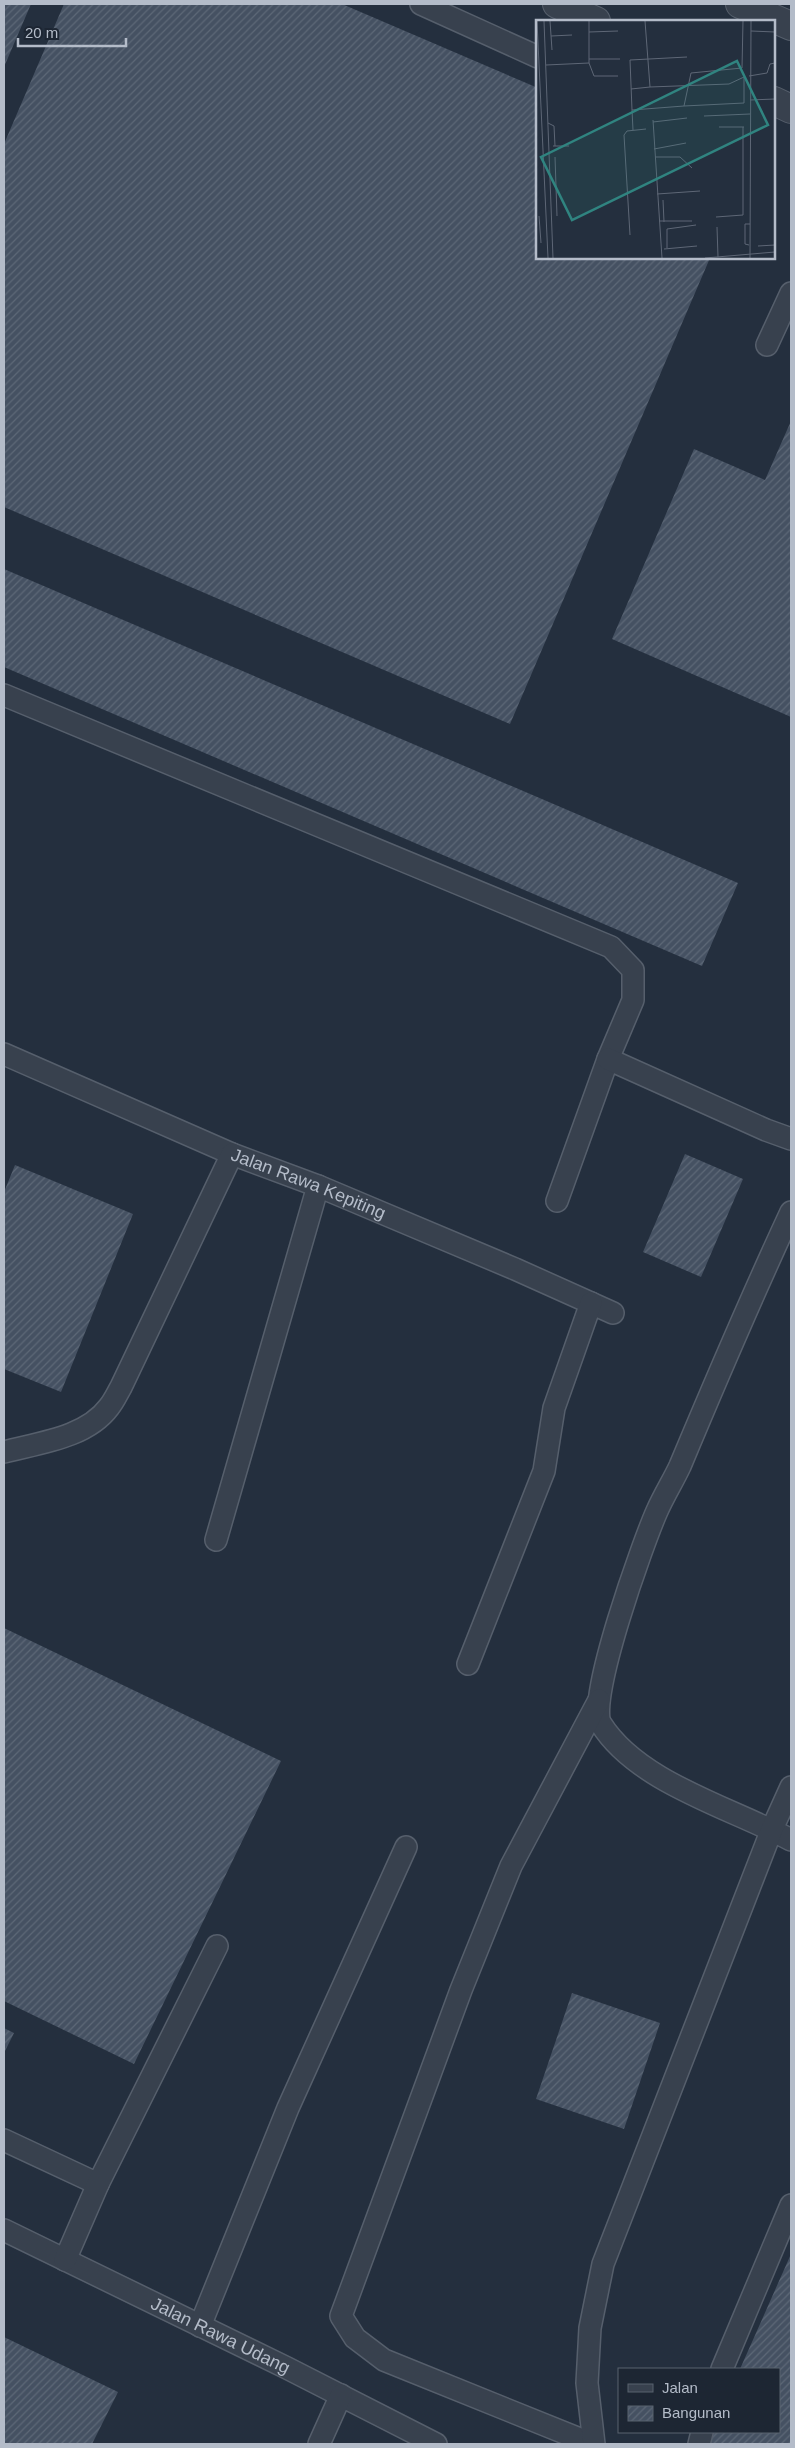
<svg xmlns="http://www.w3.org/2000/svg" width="795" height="2448" viewBox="0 0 795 2448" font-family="Helvetica,sans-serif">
  <defs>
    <pattern id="building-hatch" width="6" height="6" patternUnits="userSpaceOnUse" patternTransform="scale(1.25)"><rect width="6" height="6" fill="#455162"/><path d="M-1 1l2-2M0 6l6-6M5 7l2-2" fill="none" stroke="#5d6877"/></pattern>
  </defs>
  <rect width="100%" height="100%" fill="#242f3e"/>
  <path fill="url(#building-hatch)" d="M 4,4 L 31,4 L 4,67 Z
    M 64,4 L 342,4 L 538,88 L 538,258 L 710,258 L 510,724 L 4,507 L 4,144 Z
    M 791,421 L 791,717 L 612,639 L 694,449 L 765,480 Z
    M 4,569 L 738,883 L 702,966 L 4,667 Z
    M 685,1154 L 743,1179 L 701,1277 L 643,1252 Z
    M 15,1165 L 133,1214 L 61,1392 L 4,1369 L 4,1192 Z
    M 4,1628 L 281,1761 L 134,2064 L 4,2001 Z
    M 572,1993 L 660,2023 L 624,2129 L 536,2099 Z
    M 4,2028 L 14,2033 L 4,2053 Z
    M 791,2254 L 791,2444 L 706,2444 L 712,2432 L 779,2432 L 779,2369 L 740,2369 Z
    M 4,2337 L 118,2392 L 92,2444 L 4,2444 Z"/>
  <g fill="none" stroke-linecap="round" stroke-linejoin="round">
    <g stroke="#565f6c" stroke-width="24">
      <g id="service">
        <path d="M 421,4 L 538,57"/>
        <path d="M 767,345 L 791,293"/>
        <path d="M 4,695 L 611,947 L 633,970 L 633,1000 L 608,1059 L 557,1201"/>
        <path id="s1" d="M 4,1054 L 232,1154 L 318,1186 L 515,1269 L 613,1313"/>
        <path d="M 608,1059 L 766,1130 L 791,1139"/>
        <path d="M 791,1212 C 752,1296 716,1380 680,1466 C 673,1481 664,1495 657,1511 C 644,1540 586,1701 601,1724 C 638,1783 732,1808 791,1840"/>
        <path d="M 4,1452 C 38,1443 86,1438 109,1407 C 114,1401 117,1394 121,1387 L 232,1154"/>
        <path d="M 216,1540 L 318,1186"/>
        <path d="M 468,1664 L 544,1471 L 554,1408 L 591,1303"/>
        <path d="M 4,2140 L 98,2184"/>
        <path id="s2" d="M 4,2230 L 287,2368 L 436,2444"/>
        <path d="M 65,2260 L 98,2184 L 217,1946"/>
        <path d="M 200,2326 L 288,2108 L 406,1847"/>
        <path d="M 722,2369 L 791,2205"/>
        <path d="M 319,2444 L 341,2395"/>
        <path d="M 592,2444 L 384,2360 L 355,2338 L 341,2316 L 461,1990 L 511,1866 L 599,1700"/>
        <path d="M 594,2444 L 587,2383 L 590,2328 L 603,2264 L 772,1829 L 791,1787"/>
        <path d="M 699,2444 L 702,2432"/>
      </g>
    </g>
    <g stroke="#565f6c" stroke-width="30">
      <path id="tertiary" d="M 557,4 L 596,21
        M 740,4 L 791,26
        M 774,101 L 791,109"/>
    </g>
    <use href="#service" stroke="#38414e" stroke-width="21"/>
    <use href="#tertiary" stroke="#38414e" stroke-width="28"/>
  </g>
  <g text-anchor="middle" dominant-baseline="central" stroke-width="5" stroke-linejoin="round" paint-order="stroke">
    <g font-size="18" fill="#b4bcc9" stroke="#1d2633">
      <text stroke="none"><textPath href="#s1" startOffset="331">Jalan Rawa Kepiting</textPath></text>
      <text stroke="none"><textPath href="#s2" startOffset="241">Jalan Rawa Udang</textPath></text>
    </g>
  </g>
  <g transform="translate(536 20)">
    <rect width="239" height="239" fill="#242f3e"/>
    <path fill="none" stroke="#5e6776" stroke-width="1" d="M 1,1 L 12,238M 8,1 L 17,238M 14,1 L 16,30M 109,1 L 114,67 L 193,64 L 208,57 L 208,83 L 148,86M 215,11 L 239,12M 53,12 L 82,11M 15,16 L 36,15M 151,37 L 94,40 L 96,90 L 148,86 L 155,53 L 206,48 L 207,1M 53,39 L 84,39M 53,43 L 58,56 L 82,56M 10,45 L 53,43 L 53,1M 213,56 L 231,53 L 234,44 L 239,43M 95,69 L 114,67M 214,80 L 239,79M 96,90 L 97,110M 168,96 L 214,94M 117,100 L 126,238M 117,102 L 151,98M 12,103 L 18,106 L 19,126M 183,107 L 208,107M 17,126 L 33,126M 118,129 L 150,123M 19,137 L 21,196M 119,137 L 144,137 L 156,148M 121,174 L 164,171M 127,180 L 128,202M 3,196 L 5,223M 180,197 L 207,195 L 207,107M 123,201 L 156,201M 181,207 L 182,237M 94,215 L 88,115 L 91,111 L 110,109M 213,225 L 209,224 L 209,204 L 214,204M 222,226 L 239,225M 131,228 L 131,209 L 160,205M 128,229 L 161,226M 169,238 L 239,232M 214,238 L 215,1"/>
    <path fill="#308480" fill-opacity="0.15" stroke="#308480" stroke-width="2.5" d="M 201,41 L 232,105 L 36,200 L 5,137 Z"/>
    <rect width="239" height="239" fill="none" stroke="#b4bcc9" stroke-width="2.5"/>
  </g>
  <rect width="795" height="2448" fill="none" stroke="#b4bcc9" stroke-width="10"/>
  <rect x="618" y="2368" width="162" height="65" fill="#1d2633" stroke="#59626f"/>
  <rect x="628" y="2384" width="25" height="8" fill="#38414e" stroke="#59626f"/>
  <text x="662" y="2393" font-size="15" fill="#b4bcc9">Jalan</text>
  <rect x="628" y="2406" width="25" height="15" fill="url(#building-hatch)" stroke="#59626f"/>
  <text x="662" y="2418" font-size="15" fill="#b4bcc9">Bangunan</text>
  <path d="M18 38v8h108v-8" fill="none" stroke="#b4bcc9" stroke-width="2.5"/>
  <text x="25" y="38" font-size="15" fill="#b4bcc9" stroke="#1d2633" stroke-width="4" paint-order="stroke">20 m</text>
</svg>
